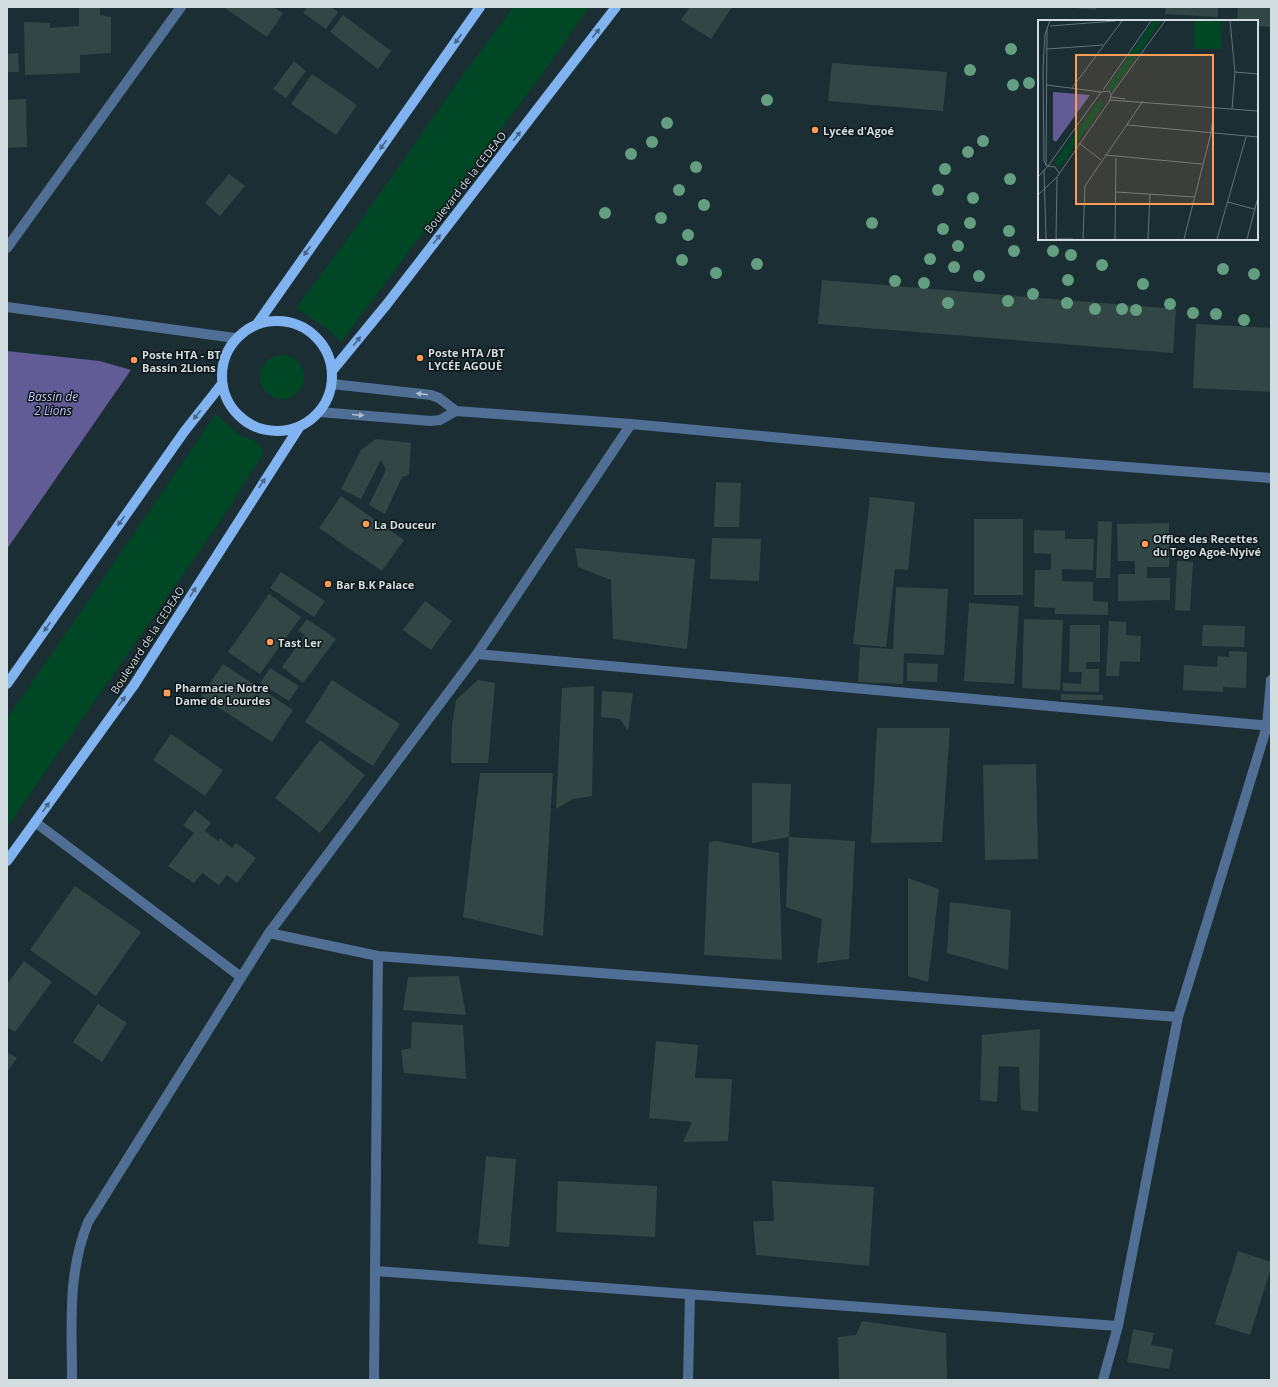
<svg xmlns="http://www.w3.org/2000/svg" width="1278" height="1387" viewBox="0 0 1278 1387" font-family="'Open Sans',sans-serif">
  <rect width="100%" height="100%" fill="#1b2e34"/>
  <path fill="#004825" d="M 513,7 L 589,7 L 552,61 L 341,342 L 328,329 L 296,308 L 362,219 L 457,83 Z
    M260 377a22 22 0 1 1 44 0a22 22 0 1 1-44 0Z
    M 215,415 C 226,420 230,429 240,435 C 245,438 252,439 257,443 C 261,446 262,450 263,454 L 221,520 L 7,827 L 7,719 Z"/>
  <path fill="#615b96" d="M 7,351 L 100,361 L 131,370 L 7,549 Z"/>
  <path fill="#324745" d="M 79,7 L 100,7 L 100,15 L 111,17 L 111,53 L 80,55 L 80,73 L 25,75 L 24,22 L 50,23 L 50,28 L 79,26 Z
    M 226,7 L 273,7 L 283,13 L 267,37 L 225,8 Z
    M 307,7 L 331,7 L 338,12 L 326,29 L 303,13 Z
    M 690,7 L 732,7 L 711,39 L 681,20 Z
    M 1066,7 L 1096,7 L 1096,10 Z
    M 1166,7 L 1218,7 L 1218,17 L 1165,14 Z
    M 1238,7 L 1271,7 L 1271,27 L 1257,26 L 1257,21 L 1237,21 Z
    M 343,15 L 391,51 L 378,69 L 330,32 Z
    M 18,53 L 19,72 L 7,72 L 7,54 Z
    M 294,61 L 306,71 L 286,98 L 273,89 Z
    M 832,63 L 947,72 L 943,111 L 828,101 Z
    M 312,74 L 357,105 L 336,135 L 291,104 Z
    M 26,99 L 27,147 L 7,148 L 7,100 Z
    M 229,174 L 245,186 L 220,216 L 205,203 Z
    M 822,280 L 1176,309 L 1173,353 L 818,324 Z
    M 1196,324 L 1271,328 L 1271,392 L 1193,388 Z
    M 376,439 L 411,443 L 409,475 L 402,477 L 385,514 L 369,505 L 386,470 L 381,460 L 361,499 L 341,489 L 361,450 Z
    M 716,482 L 741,483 L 739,527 L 714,527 Z
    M 341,496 L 404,540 L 382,571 L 319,528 Z
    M 870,497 L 915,502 L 908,570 L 895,569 L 886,647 L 853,644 Z
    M 974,519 L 1023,519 L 1023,595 L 974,595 Z
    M 1098,521 L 1112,522 L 1110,578 L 1096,578 Z
    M 1169,523 L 1169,567 L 1147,567 L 1147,578 L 1170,578 L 1170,600 L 1118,601 L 1118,574 L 1135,574 L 1135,561 L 1118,561 L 1117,524 Z
    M 1034,530 L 1065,531 L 1065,539 L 1094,539 L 1093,570 L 1062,569 L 1062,581 L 1093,582 L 1093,601 L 1108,602 L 1108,615 L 1055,614 L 1055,608 L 1034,607 L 1035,570 L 1051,570 L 1051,554 L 1034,553 Z
    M 712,538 L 761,539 L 759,581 L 710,579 Z
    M 575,548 L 695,559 L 687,649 L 613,639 L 611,580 L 578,567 Z
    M 1177,561 L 1193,562 L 1190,611 L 1175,610 Z
    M 281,572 L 325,601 L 314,617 L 270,588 Z
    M 896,587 L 948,589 L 944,655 L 904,653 L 903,684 L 858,682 L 860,647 L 893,649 Z
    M 269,594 L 301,617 L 260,674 L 228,652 Z
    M 425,601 L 452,621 L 431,650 L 403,630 Z
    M 969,603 L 1019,606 L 1014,684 L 964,681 Z
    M 307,619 L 336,639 L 303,683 L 282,667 L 305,635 L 298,631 Z
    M 1024,619 L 1063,620 L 1060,690 L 1022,688 Z
    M 1109,621 L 1126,622 L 1126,635 L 1141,636 L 1140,662 L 1120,661 L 1119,676 L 1106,676 Z
    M 1070,625 L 1100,625 L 1100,662 L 1086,662 L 1086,669 L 1099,669 L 1099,692 L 1063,691 L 1063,683 L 1081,684 L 1082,672 L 1069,672 Z
    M 1203,625 L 1245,626 L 1244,647 L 1202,646 Z
    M 1229,651 L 1247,652 L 1246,688 L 1223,687 L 1223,692 L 1183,690 L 1184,665 L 1217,667 L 1218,656 L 1229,657 Z
    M 907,663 L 938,664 L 937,682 L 907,681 Z
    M 223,664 L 293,710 L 272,742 L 201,696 Z
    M 270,668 L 299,686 L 289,701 L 260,683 Z
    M 332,680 L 400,724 L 373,766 L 305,722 Z
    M 478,680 L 495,683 L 488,763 L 451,763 L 452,726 L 456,700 Z
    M 594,686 L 592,796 L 573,799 L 556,809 L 562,688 Z
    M 602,691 L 633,693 L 628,731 L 620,719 L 601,717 Z
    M 1061,694 L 1103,695 L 1103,700 L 1061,700 Z
    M 877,728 L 950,728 L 942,842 L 871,843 Z
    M 171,734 L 223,770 L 205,796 L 153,760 Z
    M 320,740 L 365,775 L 320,833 L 275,798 Z
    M 1036,764 L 1038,859 L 985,860 L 983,765 Z
    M 480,773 L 553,773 L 543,936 L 463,917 Z
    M 752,783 L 791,784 L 789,837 L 855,841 L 849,959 L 817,963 L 822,919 L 786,907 L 789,837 L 752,843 Z
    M 195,810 L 211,823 L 205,831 L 218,841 L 220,838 L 232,848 L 236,843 L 256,858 L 237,883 L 227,875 L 219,885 L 202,873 L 194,883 L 168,866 L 194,833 L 183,825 Z
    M 716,841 L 779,853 L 782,960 L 704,955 L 709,842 Z
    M 908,878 L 939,889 L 928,982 L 908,976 Z
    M 75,886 L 141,932 L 96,996 L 30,950 Z
    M 950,902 L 1011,910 L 1008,970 L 947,953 Z
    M 24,961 L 52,982 L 15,1032 L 7,1027 L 7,984 Z
    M 459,976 L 466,1015 L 403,1010 L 408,977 Z
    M 98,1004 L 127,1023 L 102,1062 L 73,1042 Z
    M 412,1022 L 463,1025 L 466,1079 L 404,1073 L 401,1050 L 411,1048 Z
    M 1040,1029 L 1038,1112 L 1021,1110 L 1019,1067 L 999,1066 L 997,1102 L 980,1100 L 982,1035 Z
    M 656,1041 L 698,1045 L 695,1078 L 732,1079 L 728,1141 L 683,1142 L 692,1122 L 649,1118 Z
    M 7,1052 L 17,1058 L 7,1072 Z
    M 486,1156 L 516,1159 L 509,1247 L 478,1244 Z
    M 558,1181 L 657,1186 L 655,1237 L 556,1232 Z
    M 772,1181 L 874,1187 L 869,1266 L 756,1255 L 753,1221 L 774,1221 Z
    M 1238,1251 L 1271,1262 L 1271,1268 L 1250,1335 L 1215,1324 Z
    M 862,1321 L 946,1333 L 947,1380 L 839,1380 L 838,1337 L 856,1335 Z
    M 1133,1329 L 1154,1333 L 1151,1345 L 1173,1349 L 1169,1369 L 1127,1362 Z"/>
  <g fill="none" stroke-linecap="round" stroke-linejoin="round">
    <path stroke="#516f95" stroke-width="10" d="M 7,248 L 181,7
      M 7,307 L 235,338
      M 332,384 L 431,395 L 439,398 L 456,411
      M 319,412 L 431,421 L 440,420 L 456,411 L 631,424 L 944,453 L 1271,478
      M 477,654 L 1271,726
      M 35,822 L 241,977
      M 269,933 L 378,956 L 1178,1017
      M 376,1271 L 1118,1326
      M 72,1380 C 72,1324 67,1275 88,1222 L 269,933 L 477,654 L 631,424
      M 374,1380 L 378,956
      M 688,1380 L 690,1295
      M 1103,1380 L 1118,1326 L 1178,1017 L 1267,726 L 1271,680"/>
    <path stroke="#81b3f1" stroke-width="10" d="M222 376a55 55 0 1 1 110 0a55 55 0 1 1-110 0Z
      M 257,324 L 480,7
      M 332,371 L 387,304 L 616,7
      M 7,684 L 184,432 L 221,385
      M 7,861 L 134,685 L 300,426"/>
  </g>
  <g fill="#629e7f">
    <circle cx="1011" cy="49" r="6"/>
    <circle cx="970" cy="70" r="6"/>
    <circle cx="1029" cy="83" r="6"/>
    <circle cx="1013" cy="85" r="6"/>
    <circle cx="767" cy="100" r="6"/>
    <circle cx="667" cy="123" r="6"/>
    <circle cx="983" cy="141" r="6"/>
    <circle cx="652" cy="142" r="6"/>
    <circle cx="968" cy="152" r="6"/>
    <circle cx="631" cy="154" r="6"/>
    <circle cx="696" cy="167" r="6"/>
    <circle cx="945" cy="169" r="6"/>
    <circle cx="1010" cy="179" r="6"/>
    <circle cx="679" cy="190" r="6"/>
    <circle cx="938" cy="190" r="6"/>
    <circle cx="973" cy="198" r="6"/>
    <circle cx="704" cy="205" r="6"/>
    <circle cx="605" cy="213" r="6"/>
    <circle cx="661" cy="218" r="6"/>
    <circle cx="872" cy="223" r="6"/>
    <circle cx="970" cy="223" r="6"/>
    <circle cx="943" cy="229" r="6"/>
    <circle cx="1009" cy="231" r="6"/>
    <circle cx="688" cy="235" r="6"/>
    <circle cx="958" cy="246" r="6"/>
    <circle cx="1014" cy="251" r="6"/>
    <circle cx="1053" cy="251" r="6"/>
    <circle cx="1071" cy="255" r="6"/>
    <circle cx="930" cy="259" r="6"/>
    <circle cx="682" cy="260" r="6"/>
    <circle cx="757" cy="264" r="6"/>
    <circle cx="1102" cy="265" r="6"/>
    <circle cx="954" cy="267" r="6"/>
    <circle cx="1223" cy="269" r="6"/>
    <circle cx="716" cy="273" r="6"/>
    <circle cx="1254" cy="274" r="6"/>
    <circle cx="979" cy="276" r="6"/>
    <circle cx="1068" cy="280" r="6"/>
    <circle cx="895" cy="281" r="6"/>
    <circle cx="924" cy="283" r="6"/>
    <circle cx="1143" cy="284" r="6"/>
    <circle cx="1033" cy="294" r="6"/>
    <circle cx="1008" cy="301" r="6"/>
    <circle cx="948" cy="303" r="6"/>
    <circle cx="1067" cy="303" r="6"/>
    <circle cx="1170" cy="304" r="6"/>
    <circle cx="1095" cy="309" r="6"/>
    <circle cx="1122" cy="309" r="6"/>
    <circle cx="1136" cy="310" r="6"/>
    <circle cx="1193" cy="313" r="6"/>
    <circle cx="1216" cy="314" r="6"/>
    <circle cx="1244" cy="320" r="6"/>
  </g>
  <defs><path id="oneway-solid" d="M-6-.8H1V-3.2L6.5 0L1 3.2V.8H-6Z"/></defs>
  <g fill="#466484">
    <use href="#oneway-solid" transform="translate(596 33) rotate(-52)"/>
    <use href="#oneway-solid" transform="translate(458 39) rotate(125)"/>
    <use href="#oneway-solid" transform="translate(517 136) rotate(-52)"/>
    <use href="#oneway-solid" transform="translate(383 145) rotate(125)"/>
    <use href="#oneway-solid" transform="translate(437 239) rotate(-52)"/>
    <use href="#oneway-solid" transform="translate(307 251) rotate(125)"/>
    <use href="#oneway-solid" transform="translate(357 341) rotate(-51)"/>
    <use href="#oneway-solid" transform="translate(197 415) rotate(129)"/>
    <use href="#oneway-solid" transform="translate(262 483) rotate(-57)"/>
    <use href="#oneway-solid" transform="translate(121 521) rotate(125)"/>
    <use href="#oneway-solid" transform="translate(193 592) rotate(-58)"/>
    <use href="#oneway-solid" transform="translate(47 627) rotate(125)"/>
    <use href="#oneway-solid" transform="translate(122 701) rotate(-54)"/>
    <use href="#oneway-solid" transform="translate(46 807) rotate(-54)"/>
  </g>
  <g fill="#abbcca">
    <use href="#oneway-solid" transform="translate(422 394) rotate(-173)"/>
    <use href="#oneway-solid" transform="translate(358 415) rotate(5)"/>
  </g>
  <g fill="#fd9c56" stroke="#0c1518" stroke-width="1.5">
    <circle cx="815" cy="130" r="4"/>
    <circle cx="420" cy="358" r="4"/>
    <circle cx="134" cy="360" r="4"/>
    <circle cx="366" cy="524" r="4"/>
    <circle cx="1145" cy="544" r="4"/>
    <circle cx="328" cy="584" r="4"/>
    <circle cx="270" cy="642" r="4"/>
    <rect x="163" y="689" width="8" height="8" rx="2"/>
  </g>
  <g text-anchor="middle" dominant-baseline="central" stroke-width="3" stroke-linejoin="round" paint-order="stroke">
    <g font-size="11" font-weight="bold" fill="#d2dde1" stroke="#0c1518" text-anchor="start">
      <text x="823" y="130">Lycée d'Agoé</text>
      <text x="428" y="352">Poste HTA /BT<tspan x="428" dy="13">LYCÉE AGOUÈ</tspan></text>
      <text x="142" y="354">Poste HTA - BT<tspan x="142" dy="13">Bassin 2Lions</tspan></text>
      <text x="374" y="524">La Douceur</text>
      <text x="1153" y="538">Office des Recettes<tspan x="1153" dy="13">du Togo Agoè-Nyivé</tspan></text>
      <text x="336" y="584">Bar B.K Palace</text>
      <text x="278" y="642">Tast Ler</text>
      <text x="175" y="687">Pharmacie Notre<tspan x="175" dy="13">Dame de Lourdes</tspan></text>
    </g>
    <g font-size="11" fill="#d2dde1" stroke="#0c1518">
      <text transform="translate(465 182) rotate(-52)">Boulevard de la CEDEAO</text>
      <text transform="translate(147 640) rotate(-57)">Boulevard de la CEDEAO</text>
    </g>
    <g font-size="12" font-style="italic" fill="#c4c1f6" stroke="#0c1518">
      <text x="53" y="396">Bassin de<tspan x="53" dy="14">2 Lions</tspan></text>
    </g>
  </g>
  <g transform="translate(1038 20)">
    <rect width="220" height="220" fill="#1b2e34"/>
    <path d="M 115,1 L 123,1 L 74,72 L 69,68 ZM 156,1 L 183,1 L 184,29 L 156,29 ZM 61,80 L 66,84 L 21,148 L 16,143 Z" fill="#004825"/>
    <path d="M 0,49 L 1,54 L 0,138 ZM 15,72 L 52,75 L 18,122 L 15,120 Z" fill="#615b96"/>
    <path fill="none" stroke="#647479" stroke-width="1" d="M 192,1 L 197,52 L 194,89M 12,6 L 77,1M 9,29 L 65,25M 197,52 L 220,54M 9,65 L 63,72M 34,68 L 84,1M 65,70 L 113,1M 73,75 L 127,1M 73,77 L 87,79M 72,80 L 220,91M 89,105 L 220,117M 41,123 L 63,140M 67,135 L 164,144M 8,146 L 9,9M 9,146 L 6,141 L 5,49 L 7,14 L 12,1M 6,150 L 8,219M 0,157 L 10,146 L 17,147 L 21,153M 78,172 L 157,177M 0,175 L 19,157 L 72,80 L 73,75 L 71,71 L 63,72 L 10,146M 190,182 L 216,189M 18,219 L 35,219M 18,219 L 19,157M 45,219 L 47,166 L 105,81M 77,219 L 78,138M 110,219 L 112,174M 146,219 L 173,113 L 176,87M 179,219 L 208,117M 209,219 L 220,177"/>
    <path fill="#fd9c56" fill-opacity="0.15" stroke="#fd9c56" stroke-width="2" d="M 38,35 L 175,35 L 175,184 L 38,184 Z"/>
    <rect width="220" height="220" fill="none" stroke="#d2dde1" stroke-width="2"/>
  </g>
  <rect width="1278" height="1387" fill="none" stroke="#d2dde1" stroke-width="16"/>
</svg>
